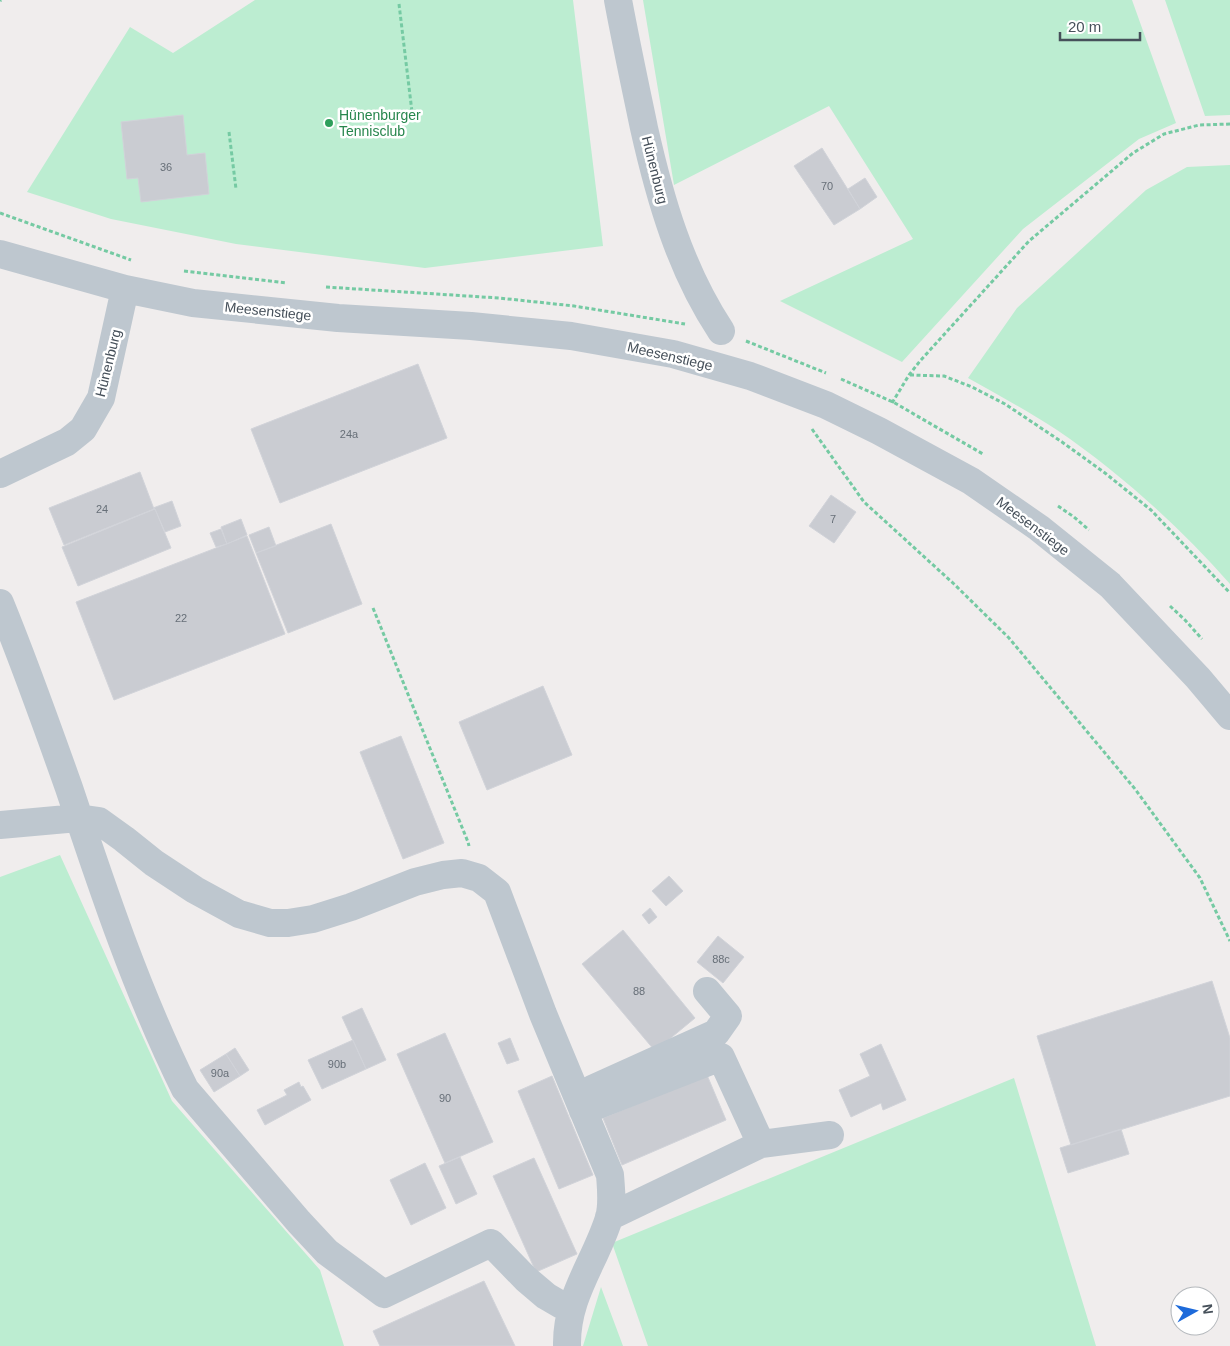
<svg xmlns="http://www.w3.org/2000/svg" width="1230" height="1346" viewBox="0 0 1230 1346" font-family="Helvetica,sans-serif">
  <rect width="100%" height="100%" fill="#f0eded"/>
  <path fill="#bcedd1" d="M 255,0 L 573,0 L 603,246 L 425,268 L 236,244 L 111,219 L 27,192 L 130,27 L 173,53 Z
    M 643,0 L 1132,0 L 1176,123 L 1139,139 L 1023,229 L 902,362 L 780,301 L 913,239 L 829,106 L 674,185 Z
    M 1165,0 L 1230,0 L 1230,115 L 1205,116 Z
    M 1230,165 L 1230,584 C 1179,526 1120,473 1057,430 C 1028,411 998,395 968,378 L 1017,308 L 1146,190 L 1187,167 Z
    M 60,855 L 172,1101 L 320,1270 L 344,1346 L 0,1346 L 0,877 Z
    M 1014,1078 L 1096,1346 L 648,1346 L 612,1243 Z
    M 601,1287 L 623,1346 L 583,1346 Z"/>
  <path fill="#caccd2" stroke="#d1d3d9" d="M 183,115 L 187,155 L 205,153 L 209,194 L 141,202 L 138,178 L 127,179 L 121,122 Z
    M 822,148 L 860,209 L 834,225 L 794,166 Z
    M 865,178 L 877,197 L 860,209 L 848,189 Z
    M 418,364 L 447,438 L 280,503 L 251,429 Z
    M 140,472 L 154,509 L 64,545 L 49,508 Z
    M 831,495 L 856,512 L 834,543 L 809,526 Z
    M 172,501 L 181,526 L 165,532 L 155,509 L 153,508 Z
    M 155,509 L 171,548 L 78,586 L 62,547 Z
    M 241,519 L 247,535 L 227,544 L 221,527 Z
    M 331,524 L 362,604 L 288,633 L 256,553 Z
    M 269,527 L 276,546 L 256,553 L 249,535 Z
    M 221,529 L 227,544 L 216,547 L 210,533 Z
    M 247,536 L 285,634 L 114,700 L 76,602 Z
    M 543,686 L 572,755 L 487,790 L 459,722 Z
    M 401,736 L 444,843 L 403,859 L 360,752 Z
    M 669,876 L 683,891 L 666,906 L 652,891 Z
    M 650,908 L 657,917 L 649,924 L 642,915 Z
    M 623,930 L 695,1018 L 655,1051 L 582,964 Z
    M 718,936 L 744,957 L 723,983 L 697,962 Z
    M 1212,981 L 1230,1038 L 1230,1096 L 1071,1145 L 1037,1036 Z
    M 362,1008 L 386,1060 L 366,1069 L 342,1017 Z
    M 445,1033 L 493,1142 L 445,1163 L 397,1054 Z
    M 510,1038 L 519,1060 L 507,1064 L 498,1043 Z
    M 353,1040 L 366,1069 L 322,1089 L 308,1060 Z
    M 881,1044 L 906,1100 L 883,1110 L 881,1103 L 851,1117 L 839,1090 L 870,1076 L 860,1054 Z
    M 235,1048 L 249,1070 L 240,1076 L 226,1054 Z
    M 226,1054 L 240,1076 L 214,1092 L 200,1070 Z
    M 707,1075 L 726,1120 L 622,1165 L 603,1118 Z
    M 552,1076 L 593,1175 L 559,1189 L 518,1091 Z
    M 299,1082 L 301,1087 L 303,1086 L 311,1100 L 265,1125 L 257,1110 L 287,1095 L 284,1090 Z
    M 1121,1129 L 1129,1154 L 1068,1173 L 1060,1148 Z
    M 460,1157 L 477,1194 L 456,1204 L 439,1166 Z
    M 534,1158 L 577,1254 L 536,1272 L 493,1176 Z
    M 425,1163 L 446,1208 L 411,1225 L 390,1180 Z
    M 484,1281 L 515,1346 L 380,1346 L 373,1331 Z"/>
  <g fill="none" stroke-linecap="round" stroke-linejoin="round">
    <path stroke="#75caa3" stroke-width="3" stroke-dasharray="4 2.5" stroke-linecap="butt" d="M 0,1 L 1,0
      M 399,4 L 412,112
      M 229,132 L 236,189
      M 0,213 L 131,260
      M 184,271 L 287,283
      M 326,287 L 499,298 L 574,306 L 685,324
      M 746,341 L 826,373
      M 910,375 L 944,376 L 972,387 L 1005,404 L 1062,442 L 1105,473 L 1151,510 L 1230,593
      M 841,379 L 893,402 L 983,454
      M 892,403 L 909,375 L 920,361 L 1029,241 L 1133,153 L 1164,134 L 1199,125 L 1230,124
      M 812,429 L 864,502 L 954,584 L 1009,638 L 1135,789 L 1200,878 L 1230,941
      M 1058,506 L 1074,517 L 1089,530
      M 1170,606 L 1185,620 L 1202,639
      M 373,608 L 468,842 L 469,846"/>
    <path stroke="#bec7cf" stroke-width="28" d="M 618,0 C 626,43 635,85 644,128 C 660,199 680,269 721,331
      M 0,254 L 125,289 L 193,303 L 338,318 L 471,326 L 571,336 L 673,354 L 750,376 L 826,405 L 879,431 L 971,481 L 1039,528 L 1110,585 L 1198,678 L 1230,716
      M 0,474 L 67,442 L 83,429 L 101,398 L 125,289
      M 0,603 C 25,664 47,726 69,788 C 103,890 137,992 185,1089 L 299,1222 L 327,1252 L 384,1294 L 491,1243 L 526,1279 L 546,1296 L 570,1310
      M 0,825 L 78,818 L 99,821 L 124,839 L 154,863 L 195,890 L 239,914 L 270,923 L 288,923 L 313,919 L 351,907 L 415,882 L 443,875 L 462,873 L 479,878 L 497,892 L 543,1014 L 610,1175 C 611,1189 613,1204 609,1218 C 595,1263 566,1296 567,1346
      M 592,1089 L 716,1033 L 728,1016 L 707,991
      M 583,1111 L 721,1057 L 761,1144
      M 609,1217 L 761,1144 L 830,1135"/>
  </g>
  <circle fill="#2e9e5b" stroke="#fff" stroke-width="2" cx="329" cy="123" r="5"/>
  <g text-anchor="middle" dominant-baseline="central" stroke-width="5" stroke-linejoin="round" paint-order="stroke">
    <g font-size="11" fill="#676f78">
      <text x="166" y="167">36</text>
      <text x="827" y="186">70</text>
      <text x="349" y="434">24a</text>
      <text x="102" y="509">24</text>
      <text x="833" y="519">7</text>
      <text x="181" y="618">22</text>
      <text x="721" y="959">88c</text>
      <text x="639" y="991">88</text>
      <text x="337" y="1064">90b</text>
      <text x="220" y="1073">90a</text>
      <text x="445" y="1098">90</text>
    </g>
    <g font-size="14" fill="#27864d" stroke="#fff" text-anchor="start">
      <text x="339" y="115">Hünenburger<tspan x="339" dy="16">Tennisclub</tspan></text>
    </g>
    <g font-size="14" fill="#46505a" stroke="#fff">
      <text transform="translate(655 170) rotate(76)">Hünenburg</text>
      <text transform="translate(268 311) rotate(6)">Meesenstiege</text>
      <text transform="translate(670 356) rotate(13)">Meesenstiege</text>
      <text transform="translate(108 363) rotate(-76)">Hünenburg</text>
      <text transform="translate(1033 526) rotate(37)">Meesenstiege</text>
    </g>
  </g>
  <g transform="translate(1195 1311) rotate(82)"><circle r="24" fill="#ffffff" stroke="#b5b9bd"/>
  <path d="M0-4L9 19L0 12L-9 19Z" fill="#1d6ada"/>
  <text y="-8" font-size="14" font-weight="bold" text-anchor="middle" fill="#46505a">N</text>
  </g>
  <path d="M1060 32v8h80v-8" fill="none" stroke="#46505a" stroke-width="2.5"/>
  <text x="1068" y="32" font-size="15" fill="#46505a" stroke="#ffffff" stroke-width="4" paint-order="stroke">20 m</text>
</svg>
